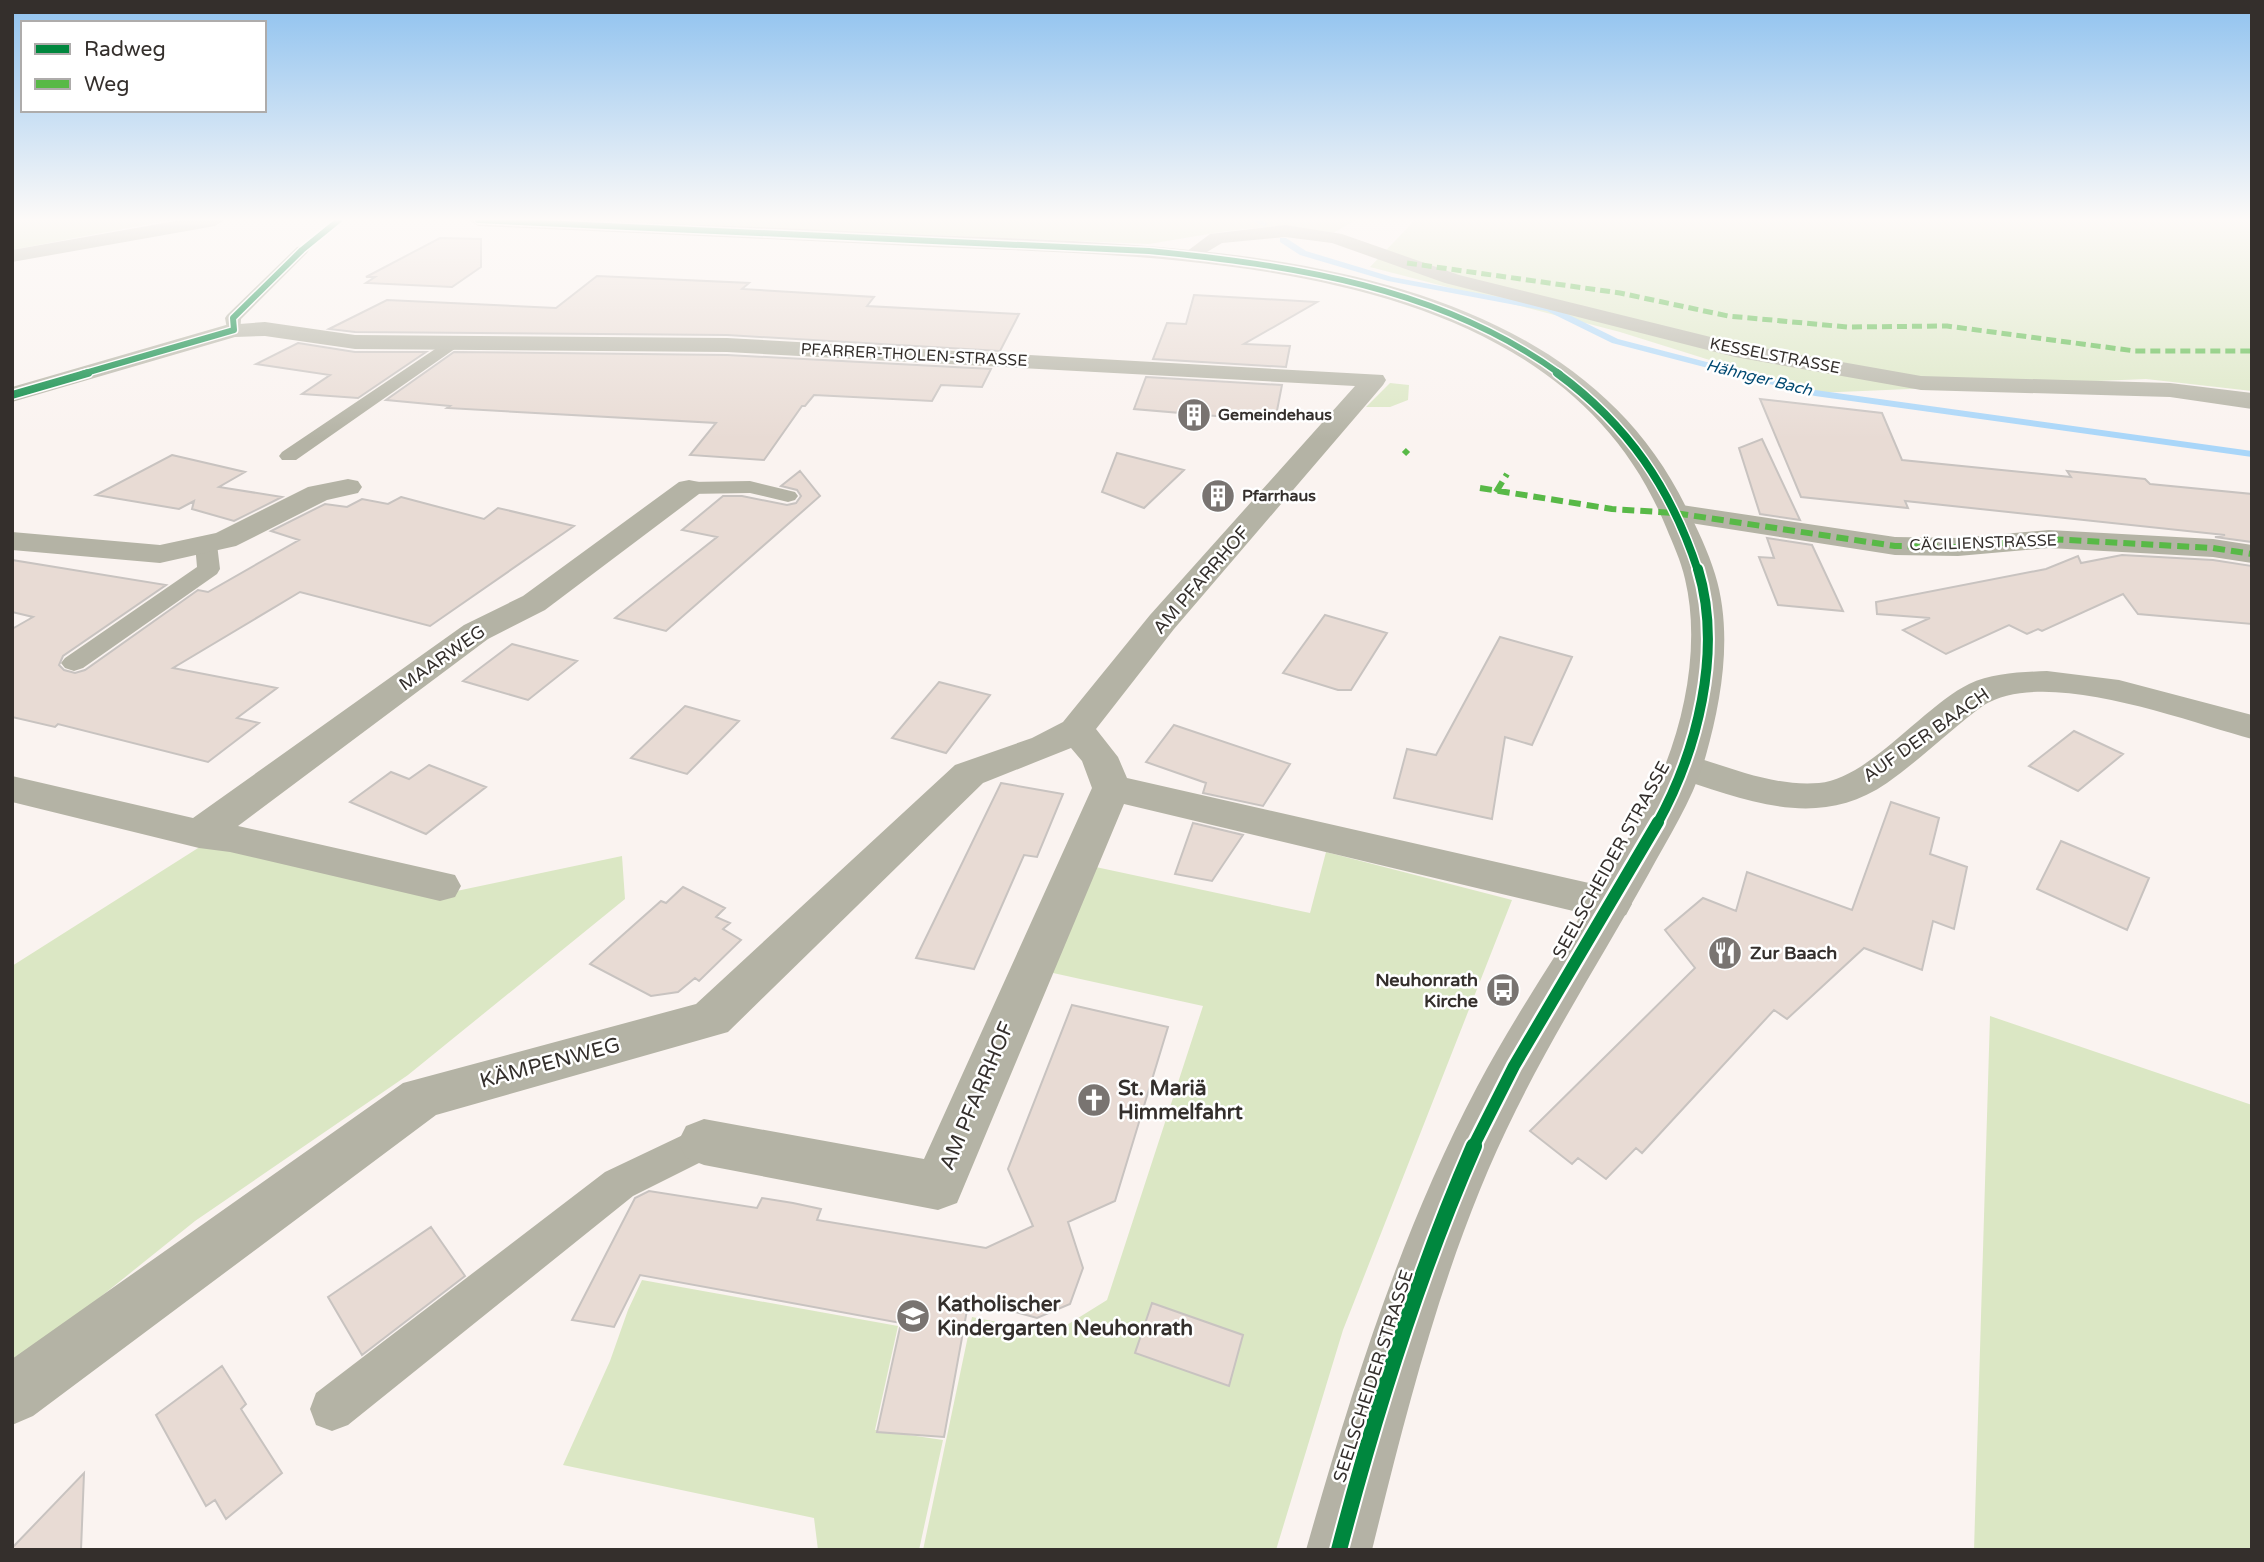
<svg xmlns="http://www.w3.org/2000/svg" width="2264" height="1562" viewBox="0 0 2264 1562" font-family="'Varela Round',sans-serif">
  <rect width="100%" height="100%" fill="#faf3f0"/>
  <path fill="#dbe7c4" d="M 12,220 L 170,220 L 12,250 Z
    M 565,220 L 1356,220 L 1333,233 L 1275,226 L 1227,231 L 1149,244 Z
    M 1415,220 L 2252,220 L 2252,391 L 2146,379 L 1815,393 L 1620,332 L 1370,267 Z
    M 1390,383 L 1409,385 L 1408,400 L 1390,407 L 1366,407 Z
    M 206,843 L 428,897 L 622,856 L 625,899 L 408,1075 L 195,1221 L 12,1368 L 12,966 Z
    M 1326,852 L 1512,900 L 1343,1330 L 1276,1550 L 923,1550 L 972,1317 L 1054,1333 L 1107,1300 L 1203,1006 L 1044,971 L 1091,866 L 1310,913 Z
    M 1990,1016 L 2252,1105 L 2252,1550 L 1974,1550 Z
    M 642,1280 L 898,1326 L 875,1430 L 943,1440 L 919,1550 L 818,1550 L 814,1518 L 563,1465 L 610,1361 L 628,1310 Z"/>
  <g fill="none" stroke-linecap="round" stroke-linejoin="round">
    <path fill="#a9d6f9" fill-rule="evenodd" d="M 1251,220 L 1262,220 L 1268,224 L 1264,226 Z
      M 1280,238 L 1286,238 L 1306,251 L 1392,277 L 1553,307 L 1618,339 L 1815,390 L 2252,451 L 2252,457 L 1815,396 L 1612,343 L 1547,311 L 1388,281 L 1300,255 L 1280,242 Z"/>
  </g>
  <path fill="#e8dbd4" stroke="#c8c3c0" stroke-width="2" d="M 440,238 L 481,239 L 481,267 L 452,287 L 366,283 L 375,277 L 366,277 Z
    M 597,276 L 749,283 L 742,289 L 874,297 L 867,306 L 1019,314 L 1000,351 L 727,335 L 355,332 L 329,329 L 387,300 L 556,308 Z
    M 1194,295 L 1317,302 L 1244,344 L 1290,346 L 1286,367 L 1153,359 L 1167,323 L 1186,324 Z
    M 298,343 L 355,352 L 426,352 L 358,398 L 302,394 L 330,375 L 256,364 Z
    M 454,352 L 727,355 L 991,369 L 982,387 L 941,385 L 932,401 L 814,395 L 805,406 L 802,406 L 764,460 L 690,455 L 716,423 L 447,408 L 450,406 L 386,400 Z
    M 1146,377 L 1282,385 L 1275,421 L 1134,409 Z
    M 1760,399 L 1882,413 L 1902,460 L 2071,477 L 2067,471 L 2145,479 L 2150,484 L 2252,494 L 2252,542 L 2215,537 L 2225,535 L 1905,501 L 1908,508 L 1801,497 Z
    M 1762,439 L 1800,520 L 1760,514 L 1739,448 Z
    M 1117,453 L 1184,470 L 1144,508 L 1102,492 Z
    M 172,455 L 245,472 L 219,487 L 282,497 L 234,521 L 192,509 L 194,501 L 179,509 L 96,495 Z
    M 800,471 L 820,496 L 666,631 L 615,618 L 717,537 L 682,530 L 723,496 L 742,496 L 787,505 L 796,503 L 801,496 L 797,490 L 781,486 Z
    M 401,497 L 484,519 L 498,508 L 574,526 L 430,626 L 300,592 L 173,668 L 277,688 L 237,718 L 259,723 L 208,762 L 58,724 L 55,727 L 12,717 L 12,629 L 33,617 L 12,612 L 12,560 L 166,585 L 63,656 L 59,665 L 64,670 L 75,673 L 85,670 L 198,590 L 208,592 L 299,540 L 271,531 L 325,504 L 347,507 L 362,499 L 388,504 Z
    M 1767,538 L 1812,545 L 1843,611 L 1778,605 L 1759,557 L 1774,558 Z
    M 2122,555 L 2213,560 L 2252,566 L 2252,624 L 2138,614 L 2123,594 L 2042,631 L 2038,629 L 2027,634 L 2009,625 L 1946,654 L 1903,630 L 1930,618 L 1877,614 L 1876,602 L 2046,569 L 2078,556 L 2081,563 Z
    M 1325,615 L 1387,633 L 1351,690 L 1338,690 L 1283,673 Z
    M 1500,637 L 1572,657 L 1532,745 L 1505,737 L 1492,819 L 1394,798 L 1407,749 L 1436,755 Z
    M 512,644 L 577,661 L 528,700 L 463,681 Z
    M 939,682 L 990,695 L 946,753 L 892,738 Z
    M 685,706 L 739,721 L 687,774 L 631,758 Z
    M 1174,725 L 1290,764 L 1263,806 L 1203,793 L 1206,783 L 1146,762 Z
    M 2074,731 L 2123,754 L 2078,791 L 2029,766 Z
    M 429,765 L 486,787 L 426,834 L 350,802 L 391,772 L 409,779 Z
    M 1001,783 L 1063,794 L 1037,857 L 1024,855 L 974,969 L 916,958 Z
    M 1891,802 L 1939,818 L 1930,854 L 1967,867 L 1954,929 L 1933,921 L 1922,970 L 1864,948 L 1787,1019 L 1774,1010 L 1642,1153 L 1636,1148 L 1606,1179 L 1578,1158 L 1572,1164 L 1530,1131 L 1695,968 L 1665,930 L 1703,898 L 1736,911 L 1747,872 L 1852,910 Z
    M 1193,823 L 1243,835 L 1212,881 L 1175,874 Z
    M 2061,841 L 2149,878 L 2127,930 L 2037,889 Z
    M 683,887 L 725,908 L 716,917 L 730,923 L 723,929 L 741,940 L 699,981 L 695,978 L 678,992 L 651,996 L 590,964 L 661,901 L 666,903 Z
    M 1072,1005 L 1168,1027 L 1115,1201 L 1068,1222 L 1083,1268 L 1070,1304 L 1037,1318 L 969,1299 L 944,1437 L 877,1432 L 901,1323 L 640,1275 L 614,1327 L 572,1320 L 635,1198 L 649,1191 L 757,1208 L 762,1198 L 793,1203 L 821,1209 L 817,1220 L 986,1248 L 1033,1226 L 1008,1169 Z
    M 431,1227 L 465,1276 L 362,1355 L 328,1297 Z
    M 1152,1303 L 1243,1335 L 1229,1386 L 1135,1353 Z
    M 222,1366 L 246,1404 L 241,1409 L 282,1473 L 226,1519 L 215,1500 L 206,1506 L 156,1415 Z
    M 84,1473 L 81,1550 L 12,1550 L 12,1548 Z"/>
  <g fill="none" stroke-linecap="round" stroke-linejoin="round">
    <path fill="#b4b3a5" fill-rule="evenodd" d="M 302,246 L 307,247 L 309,250 L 307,253 L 241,319 L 240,334 L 228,334 L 225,318 L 227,315 L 297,247 Z
      M 453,337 L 459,338 L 461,342 L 459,346 L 296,460 L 282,460 L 279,456 L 282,452 Z
      M 750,481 L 795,492 L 798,496 L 795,500 L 788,502 L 750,493 L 689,494 L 682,492 L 679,488 L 682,484 L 689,482 Z
      M 206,537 L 214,539 L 217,544 L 220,569 L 217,574 L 83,668 L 74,671 L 65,668 L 61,663 L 65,658 L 197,567 L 195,544 L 198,539 Z
      M 704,1125 L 717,1130 L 723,1142 L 717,1154 L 633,1196 L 348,1425 L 332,1431 L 316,1425 L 310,1409 L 316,1393 L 605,1172 Z"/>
    <path fill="#b4b3a5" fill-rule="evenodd" d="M 181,220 L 224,220 L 215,226 L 12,262 L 12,250 Z
      M 1285,225 L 1342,234 L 1459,275 L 1735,343 L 1921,376 L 2170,383 L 2252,393 L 2252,409 L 2170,397 L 1921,390 L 1735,357 L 1445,283 L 1332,243 L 1285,237 L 1222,243 L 1192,261 L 1185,259 L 1182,255 L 1210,234 Z
      M 265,322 L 355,335 L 727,338 L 1383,375 L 1386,380 L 1383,385 L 1174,629 L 1096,729 L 1118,757 L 1127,778 L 1611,888 L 1626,893 L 1632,904 L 1626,915 L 1611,920 L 1124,804 L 957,1203 L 938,1210 L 704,1165 L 686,1158 L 678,1142 L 686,1126 L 704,1119 L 924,1159 L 1092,788 L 1082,761 L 1071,748 L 983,783 L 728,1032 L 436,1115 L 33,1416 L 12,1425 L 12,1359 L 403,1083 L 696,1004 L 955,765 L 1032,738 L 1063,722 L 1150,615 L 1355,386 L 727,352 L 355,349 L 265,336 L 235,337 L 12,402 L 12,387 L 226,325 Z
      M 348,479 L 358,481 L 362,487 L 358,493 L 327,500 L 236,546 L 160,563 L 12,550 L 12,532 L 160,545 L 216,533 L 308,487 Z
      M 689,480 L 699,482 L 703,488 L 699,494 L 545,610 L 488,639 L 238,826 L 455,875 L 461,886 L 455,897 L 440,901 L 230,852 L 199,848 L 12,802 L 12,776 L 193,818 L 464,625 L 523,596 L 679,482 Z
      M 1675,504 L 1895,537 L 1958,538 L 2049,530 L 2213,539 L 2252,545 L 2252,563 L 2213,557 L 2049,548 L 1958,556 L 1895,555 L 1665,519 L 1660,513 L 1665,507 Z
      M 2047,671 L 2119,680 L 2252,715 L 2252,739 C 2185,721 2046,667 1984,705 C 1950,730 1921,759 1887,783 C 1816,832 1744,799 1671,776 L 1665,767 L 1671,758 L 1684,754 C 1728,766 1772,787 1819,783 C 1868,779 1924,706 1969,684 C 1992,673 2021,672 2047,671 Z"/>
    <path fill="#b4b2a5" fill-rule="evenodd" d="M 469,220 C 615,220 761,227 908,234 C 1163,246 1554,237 1686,507 C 1697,528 1708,551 1715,574 C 1733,632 1722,698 1706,755 C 1694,798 1669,836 1648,875 C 1604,954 1556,1029 1516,1110 C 1447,1248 1409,1401 1372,1550 L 1306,1550 C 1351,1392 1400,1233 1477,1087 C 1529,989 1596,899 1649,801 C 1682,737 1702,650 1685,579 C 1681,561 1673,544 1666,527 C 1553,248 1162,258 912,246 C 767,239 623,232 478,226 Z"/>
    <path stroke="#58b947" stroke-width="5" stroke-dasharray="10 5" stroke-linecap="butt" d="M 1407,263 L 1620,293 L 1728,316 L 1847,327 L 1947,326 L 2135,351 L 2252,351"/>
    <path stroke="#58b947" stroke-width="6" stroke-dasharray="12 6" stroke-linecap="butt" d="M 1404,454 L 1408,450
      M 1480,488 L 1612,509 L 1675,513 L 1895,546 L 1958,547 L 2049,539 L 2213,548 L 2252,554
      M 1496,492 L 1507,474"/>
    <g stroke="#fff" stroke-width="9">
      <path id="cycleway-far4" d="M 478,220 L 1149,251 C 1291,265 1441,287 1560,374
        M 82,374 L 234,330 L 233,318 L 302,250 L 339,220"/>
    </g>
    <g stroke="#fff" stroke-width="11">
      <path id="cycleway-far3" d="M 1557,373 C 1628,425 1671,488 1698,571
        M 12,395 L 88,373"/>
    </g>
    <g stroke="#fff" stroke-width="14">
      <path id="cycleway-far2" d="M 1657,824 C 1697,752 1723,651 1698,569"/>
    </g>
    <g stroke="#fff" stroke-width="17">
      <path id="cycleway-far1" d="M 1473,1147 L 1514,1066 L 1658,822"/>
    </g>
    <g stroke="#fff" stroke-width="20">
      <path id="cycleway" d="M 1339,1550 C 1375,1412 1417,1276 1474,1146"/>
    </g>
    <use href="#cycleway-far4" stroke="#00873e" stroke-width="6"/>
    <use href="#cycleway-far3" stroke="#00873e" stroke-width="8"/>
    <use href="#cycleway-far2" stroke="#00873e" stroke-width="10"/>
    <use href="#cycleway-far1" stroke="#00873e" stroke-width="12"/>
    <use href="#cycleway" stroke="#00873e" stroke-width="16"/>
  </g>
  <linearGradient id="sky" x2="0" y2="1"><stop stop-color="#8fc2ef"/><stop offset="0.5" stop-color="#fdfaf8"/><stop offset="1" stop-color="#fdfaf8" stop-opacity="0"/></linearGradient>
  <rect width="2264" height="439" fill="url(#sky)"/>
  <defs>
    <g id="building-disc" transform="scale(1.75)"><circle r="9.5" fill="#797471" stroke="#fff"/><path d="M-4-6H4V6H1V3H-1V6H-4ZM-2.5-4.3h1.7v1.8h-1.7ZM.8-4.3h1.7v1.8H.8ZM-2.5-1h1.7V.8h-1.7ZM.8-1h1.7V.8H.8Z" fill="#fff"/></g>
    <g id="restaurant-disc" transform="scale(1.75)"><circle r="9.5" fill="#797471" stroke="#fff"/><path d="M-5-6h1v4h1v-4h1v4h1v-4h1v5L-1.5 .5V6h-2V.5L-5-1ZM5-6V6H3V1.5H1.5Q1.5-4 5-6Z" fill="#fff"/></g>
    <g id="bus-disc" transform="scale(1.75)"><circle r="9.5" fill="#797471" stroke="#fff"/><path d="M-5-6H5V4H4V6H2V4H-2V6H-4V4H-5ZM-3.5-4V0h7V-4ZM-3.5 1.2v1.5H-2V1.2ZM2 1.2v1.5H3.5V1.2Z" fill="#fff"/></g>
    <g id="church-disc" transform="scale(1.75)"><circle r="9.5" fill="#797471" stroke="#fff"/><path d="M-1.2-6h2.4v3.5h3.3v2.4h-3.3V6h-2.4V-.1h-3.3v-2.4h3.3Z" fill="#fff"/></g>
    <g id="school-disc" transform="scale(1.75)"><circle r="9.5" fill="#797471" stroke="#fff"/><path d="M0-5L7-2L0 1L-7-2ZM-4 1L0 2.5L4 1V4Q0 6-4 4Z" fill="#fff"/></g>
  </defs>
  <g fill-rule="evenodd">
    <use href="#building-disc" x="1194" y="415"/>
    <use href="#building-disc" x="1218" y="496"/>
    <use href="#restaurant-disc" x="1725" y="953"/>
    <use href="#bus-disc" x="1503" y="990"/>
    <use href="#church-disc" x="1094" y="1100"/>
    <use href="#school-disc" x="913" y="1316"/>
  </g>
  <g text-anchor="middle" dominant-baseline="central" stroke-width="5" stroke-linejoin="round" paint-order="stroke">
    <g font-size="16" fill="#342f2c" stroke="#fff">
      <text transform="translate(914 355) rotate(3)">PFARRER-THOLEN-STRASSE</text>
      <text transform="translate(1775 356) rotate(11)">KESSELSTRASSE</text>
      <text transform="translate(1983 543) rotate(-2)">CÄCILIENSTRASSE</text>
    </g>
    <g font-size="16" font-style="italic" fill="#004971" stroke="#fff">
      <text transform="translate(1759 378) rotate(14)">Hähnger Bach</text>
    </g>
    <g font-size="16" font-weight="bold" fill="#342f2c" stroke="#fff" text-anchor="start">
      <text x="1218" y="415">Gemeindehaus</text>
      <text x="1242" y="496">Pfarrhaus</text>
    </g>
    <g font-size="18" fill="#342f2c" stroke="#fff">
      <text transform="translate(1201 580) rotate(-49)">AM PFARRHOF</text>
      <text transform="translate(442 658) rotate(-35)">MAARWEG</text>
      <text transform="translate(1926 735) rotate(-35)">AUF DER BAACH</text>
      <text transform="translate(1611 860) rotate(-61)">SEELSCHEIDER STRASSE</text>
      <text transform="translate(1373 1376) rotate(-72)">SEELSCHEIDER STRASSE</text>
    </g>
    <g font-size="18" font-weight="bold" fill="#342f2c" stroke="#fff" text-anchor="start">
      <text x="1750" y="953">Zur Baach</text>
      <text x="1478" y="980" text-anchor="end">Neuhonrath<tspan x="1478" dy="21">Kirche</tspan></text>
    </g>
    <g font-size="21" fill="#342f2c" stroke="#fff">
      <text transform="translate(550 1063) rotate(-15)">KÄMPENWEG</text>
      <text transform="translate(977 1096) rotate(-67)">AM PFARRHOF</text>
    </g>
    <g font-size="21" font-weight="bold" fill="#342f2c" stroke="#fff" text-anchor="start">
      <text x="1118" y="1088">St. Mariä<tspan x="1118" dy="24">Himmelfahrt</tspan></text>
      <text x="937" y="1304">Katholischer<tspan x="937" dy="24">Kindergarten Neuhonrath</tspan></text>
    </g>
  </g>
  <rect width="2264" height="1562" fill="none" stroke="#342f2c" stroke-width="28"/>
  <rect x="21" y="21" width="245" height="91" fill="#ffffff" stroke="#aeacab" stroke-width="2"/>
  <rect x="35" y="44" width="35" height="10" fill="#00873e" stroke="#aeacab" stroke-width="2"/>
  <text x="84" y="56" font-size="21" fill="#342f2c">Radweg</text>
  <rect x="35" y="79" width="35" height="10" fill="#58b947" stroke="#aeacab" stroke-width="2"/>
  <text x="84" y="91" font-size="21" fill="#342f2c">Weg</text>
</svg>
